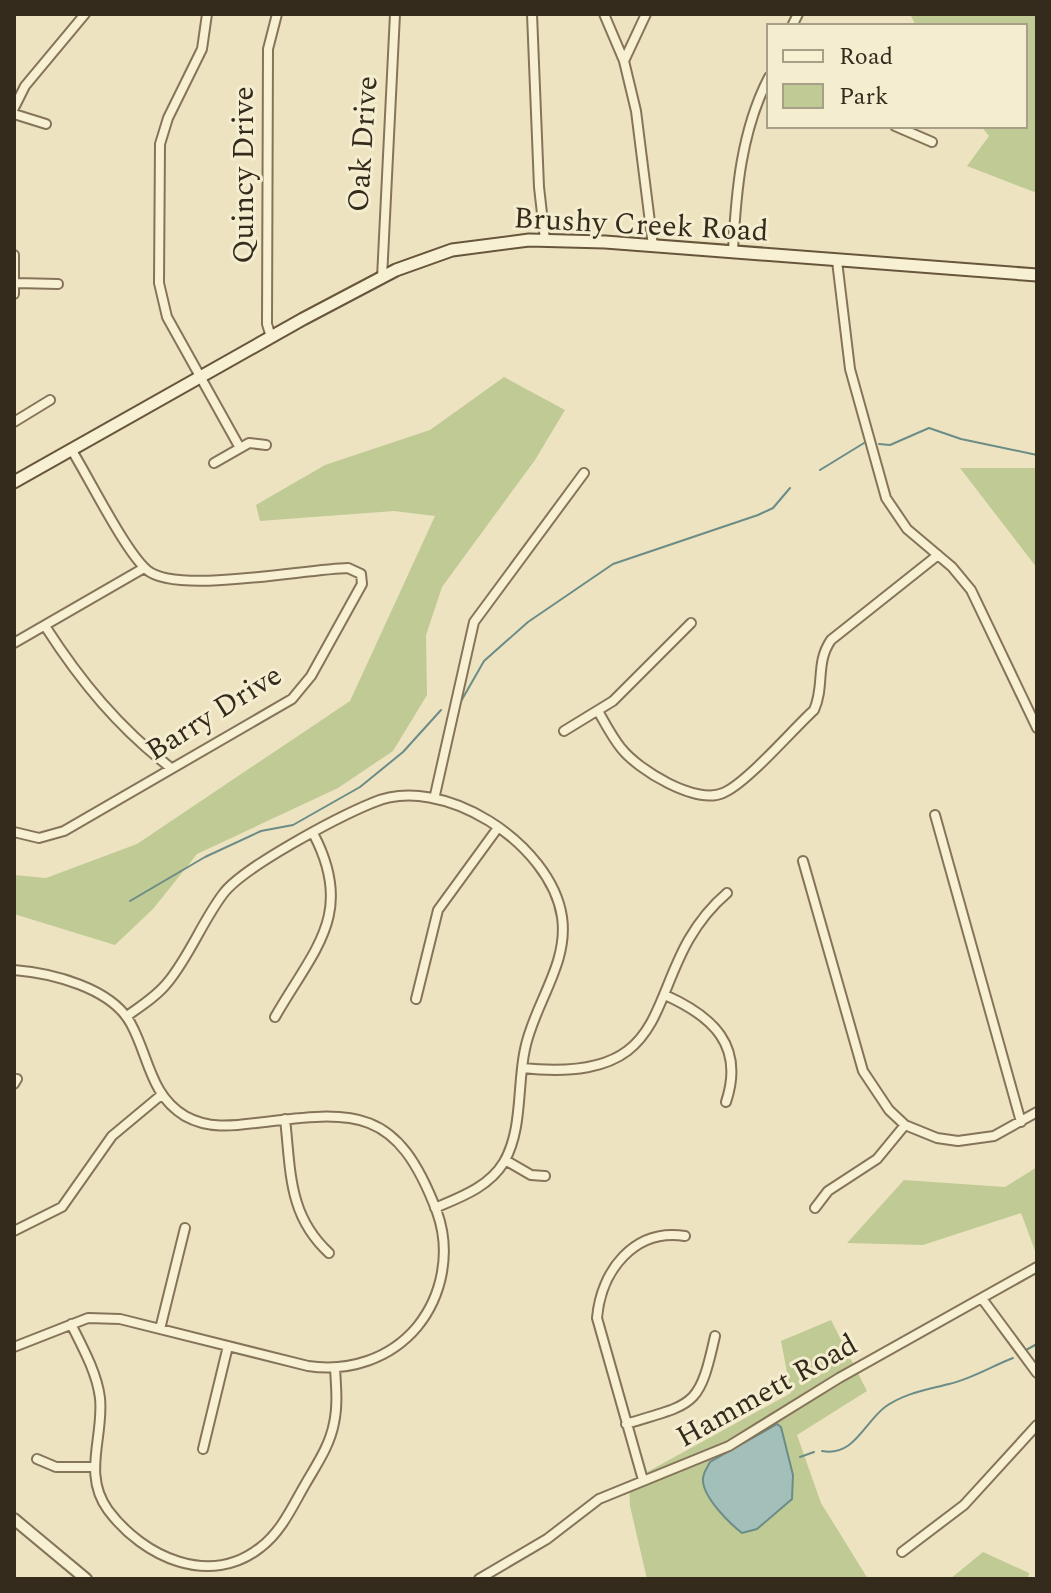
<svg xmlns="http://www.w3.org/2000/svg" width="1051" height="1593" viewBox="0 0 1051 1593" font-family="Spectral,serif">
  <rect width="100%" height="100%" fill="#ede3c1"/>
  <path fill="#c0ca95" d="M 910,14 L 1037,14 L 1037,193 L 967,166 L 989,136 L 981,126 L 1025,126 L 1025,26 L 916,26 Z
    M 504,377 L 565,410 L 535,460 L 442,587 L 426,635 L 427,695 L 393,751 L 338,788 L 197,854 L 153,909 L 115,945 L 14,914 L 14,875 L 46,878 L 137,844 L 350,701 L 435,516 L 394,511 L 260,521 L 256,505 L 325,465 L 430,430 Z
    M 960,468 L 1037,468 L 1037,568 Z
    M 1037,1167 L 1037,1256 L 1021,1213 L 923,1245 L 847,1243 L 904,1180 L 1005,1187 Z
    M 831,1320 L 867,1391 L 797,1435 L 821,1503 L 868,1579 L 647,1579 L 630,1506 L 629,1482 L 791,1393 L 781,1341 Z
    M 983,1552 L 1029,1573 L 1028,1579 L 950,1579 Z"/>
  <path fill="#a3bfb9" stroke="#6b8c87" stroke-width="2" d="M 777,1424 L 781,1427 L 793,1475 L 792,1499 L 757,1529 L 742,1533 C 729,1523 704,1498 703,1481 C 702,1474 707,1468 710,1462 Z"/>
  <g fill="none" stroke-linecap="round" stroke-linejoin="round">
    <path stroke="#6b8c87" stroke-width="2" d="M 879,444 L 890,445 L 929,428 L 961,439 L 1037,455
      M 820,470 L 864,443
      M 460,703 L 484,661 L 528,622 L 613,564 L 758,515 L 773,508 L 790,488
      M 130,901 L 205,857 L 261,831 L 293,825 L 360,787 L 403,752 L 441,710
      M 1026,1350 L 1037,1344
      M 822,1451 C 854,1457 864,1423 885,1407 C 905,1393 926,1390 949,1384 C 971,1379 992,1366 1013,1358
      M 800,1457 L 814,1452"/>
    <g stroke="#857459" stroke-width="12">
      <path id="minor" d="M 207,14 L 202,49 L 168,118 L 160,144 L 159,283 L 167,317 L 240,448
        M 532,14 L 539,187 L 545,240
        M 604,14 L 624,61 L 636,111 L 653,246
        M 792,26 L 798,14
        M 624,61 L 646,14
        M 14,108 L 25,86 L 85,14
        M 14,114 L 46,124
        M 895,126 L 932,142
        M 733,251 C 736,192 741,131 769,77
        M 14,255 L 14,294
        M 837,261 L 850,369 L 886,498 L 907,529 L 952,567 L 971,590 L 1037,728
        M 382,278 L 395,14
        M 17,283 L 58,284
        M 271,337 L 267,324 L 268,49 L 277,14
        M 14,422 L 50,400
        M 214,463 L 249,443 L 266,445
        M 45,626 C 81,682 119,728 171,768
        M 14,643 L 144,568
        M 598,711 C 605,723 612,737 621,748 C 638,770 696,805 723,793 C 746,784 793,729 814,710 C 825,686 815,663 831,640 L 938,555
        M 564,731 L 613,701 L 691,623
        M 435,795 L 474,622 L 584,473
        M 935,815 L 1021,1122
        M 14,832 L 39,838 L 64,831 L 292,699 L 311,676 L 362,584 L 361,574 L 348,568 C 304,569 176,595 147,570 C 125,551 89,478 71,449
        M 803,861 L 863,1071 L 889,1110 L 905,1125 L 937,1138 L 958,1141 L 994,1136 L 1037,1112
        M 14,970 C 52,973 112,988 131,1024 C 149,1057 150,1095 185,1116 C 208,1129 232,1126 256,1123 C 357,1110 397,1107 437,1212 C 451,1251 443,1295 417,1327 C 390,1359 349,1372 308,1366 L 120,1319 L 88,1318 L 14,1347
        M 665,995 C 712,1016 745,1045 726,1102
        M 416,999 L 438,910 L 497,829
        M 127,1016 C 141,1006 157,996 168,982 C 190,955 202,922 223,894 C 243,867 338,817 372,803 C 442,772 551,844 562,917 C 569,964 534,1004 525,1049 C 517,1085 523,1129 504,1162 C 489,1187 461,1197 435,1208
        M 275,1017 C 314,949 355,914 314,835
        M 522,1068 C 693,1086 635,972 727,893
        M 14,1084 L 17,1079
        M 285,1119 C 291,1172 288,1215 329,1253
        M 505,1160 L 531,1175 L 545,1176
        M 815,1208 L 828,1191 L 877,1159 L 905,1125
        M 14,1231 L 62,1207 L 112,1136 L 160,1096
        M 983,1300 L 1037,1373
        M 71,1324 C 82,1346 97,1373 100,1398 C 104,1437 82,1474 108,1510 C 143,1557 210,1588 261,1547 C 282,1531 293,1505 306,1483 C 317,1464 330,1445 334,1423 C 338,1405 336,1386 335,1368
        M 160,1329 L 185,1228
        M 626,1424 C 695,1403 699,1408 715,1336
        M 203,1449 L 228,1346
        M 37,1459 L 56,1467 L 94,1467
        M 643,1480 L 597,1318 C 601,1271 634,1228 685,1236
        M 902,1552 L 964,1505 L 1037,1425
        M 479,1579 L 547,1539 L 599,1499 L 729,1446 L 839,1378 L 1037,1267"/>
    </g>
    <g stroke="#857459" stroke-width="14">
      <path id="tertiary" d="M 14,1519 L 86,1579"/>
    </g>
    <g stroke="#67553c" stroke-width="15">
      <path id="secondary" d="M 14,482 L 303,319 L 396,270 L 452,250 L 529,240 L 605,242 L 1037,275"/>
    </g>
    <use href="#minor" stroke="#f8f0d3" stroke-width="8"/>
    <use href="#tertiary" stroke="#f8f0d3" stroke-width="10"/>
    <use href="#secondary" stroke="#f8f0d3" stroke-width="11"/>
  </g>
  <g text-anchor="middle" dominant-baseline="central" stroke-width="6" stroke-linejoin="round" paint-order="stroke">
    <g font-size="30" fill="#352b1d" stroke="#f4edd0">
      <text transform="translate(363 144) rotate(-86)">Oak Drive</text>
      <text transform="translate(244 175) rotate(-90)">Quincy Drive</text>
      <text transform="translate(641 225) rotate(3)">Brushy Creek Road</text>
      <text transform="translate(214 713) rotate(-32)">Barry Drive</text>
      <text transform="translate(767 1391) rotate(-29)">Hammett Road</text>
    </g>
  </g>
  <rect width="1051" height="1593" fill="none" stroke="#352b1d" stroke-width="32"/>
  <rect x="767" y="24" width="260" height="104" fill="#f4edd0" stroke="#a89f88" stroke-width="2"/>
  <rect x="783" y="50" width="40" height="12" fill="#f8f0d3" stroke="#a89f88" stroke-width="2"/>
  <text x="839" y="64" font-size="24" fill="#352b1d">Road</text>
  <rect x="783" y="84" width="40" height="24" fill="#c0ca95" stroke="#a89f88" stroke-width="2"/>
  <text x="839" y="104" font-size="24" fill="#352b1d">Park</text>
</svg>
